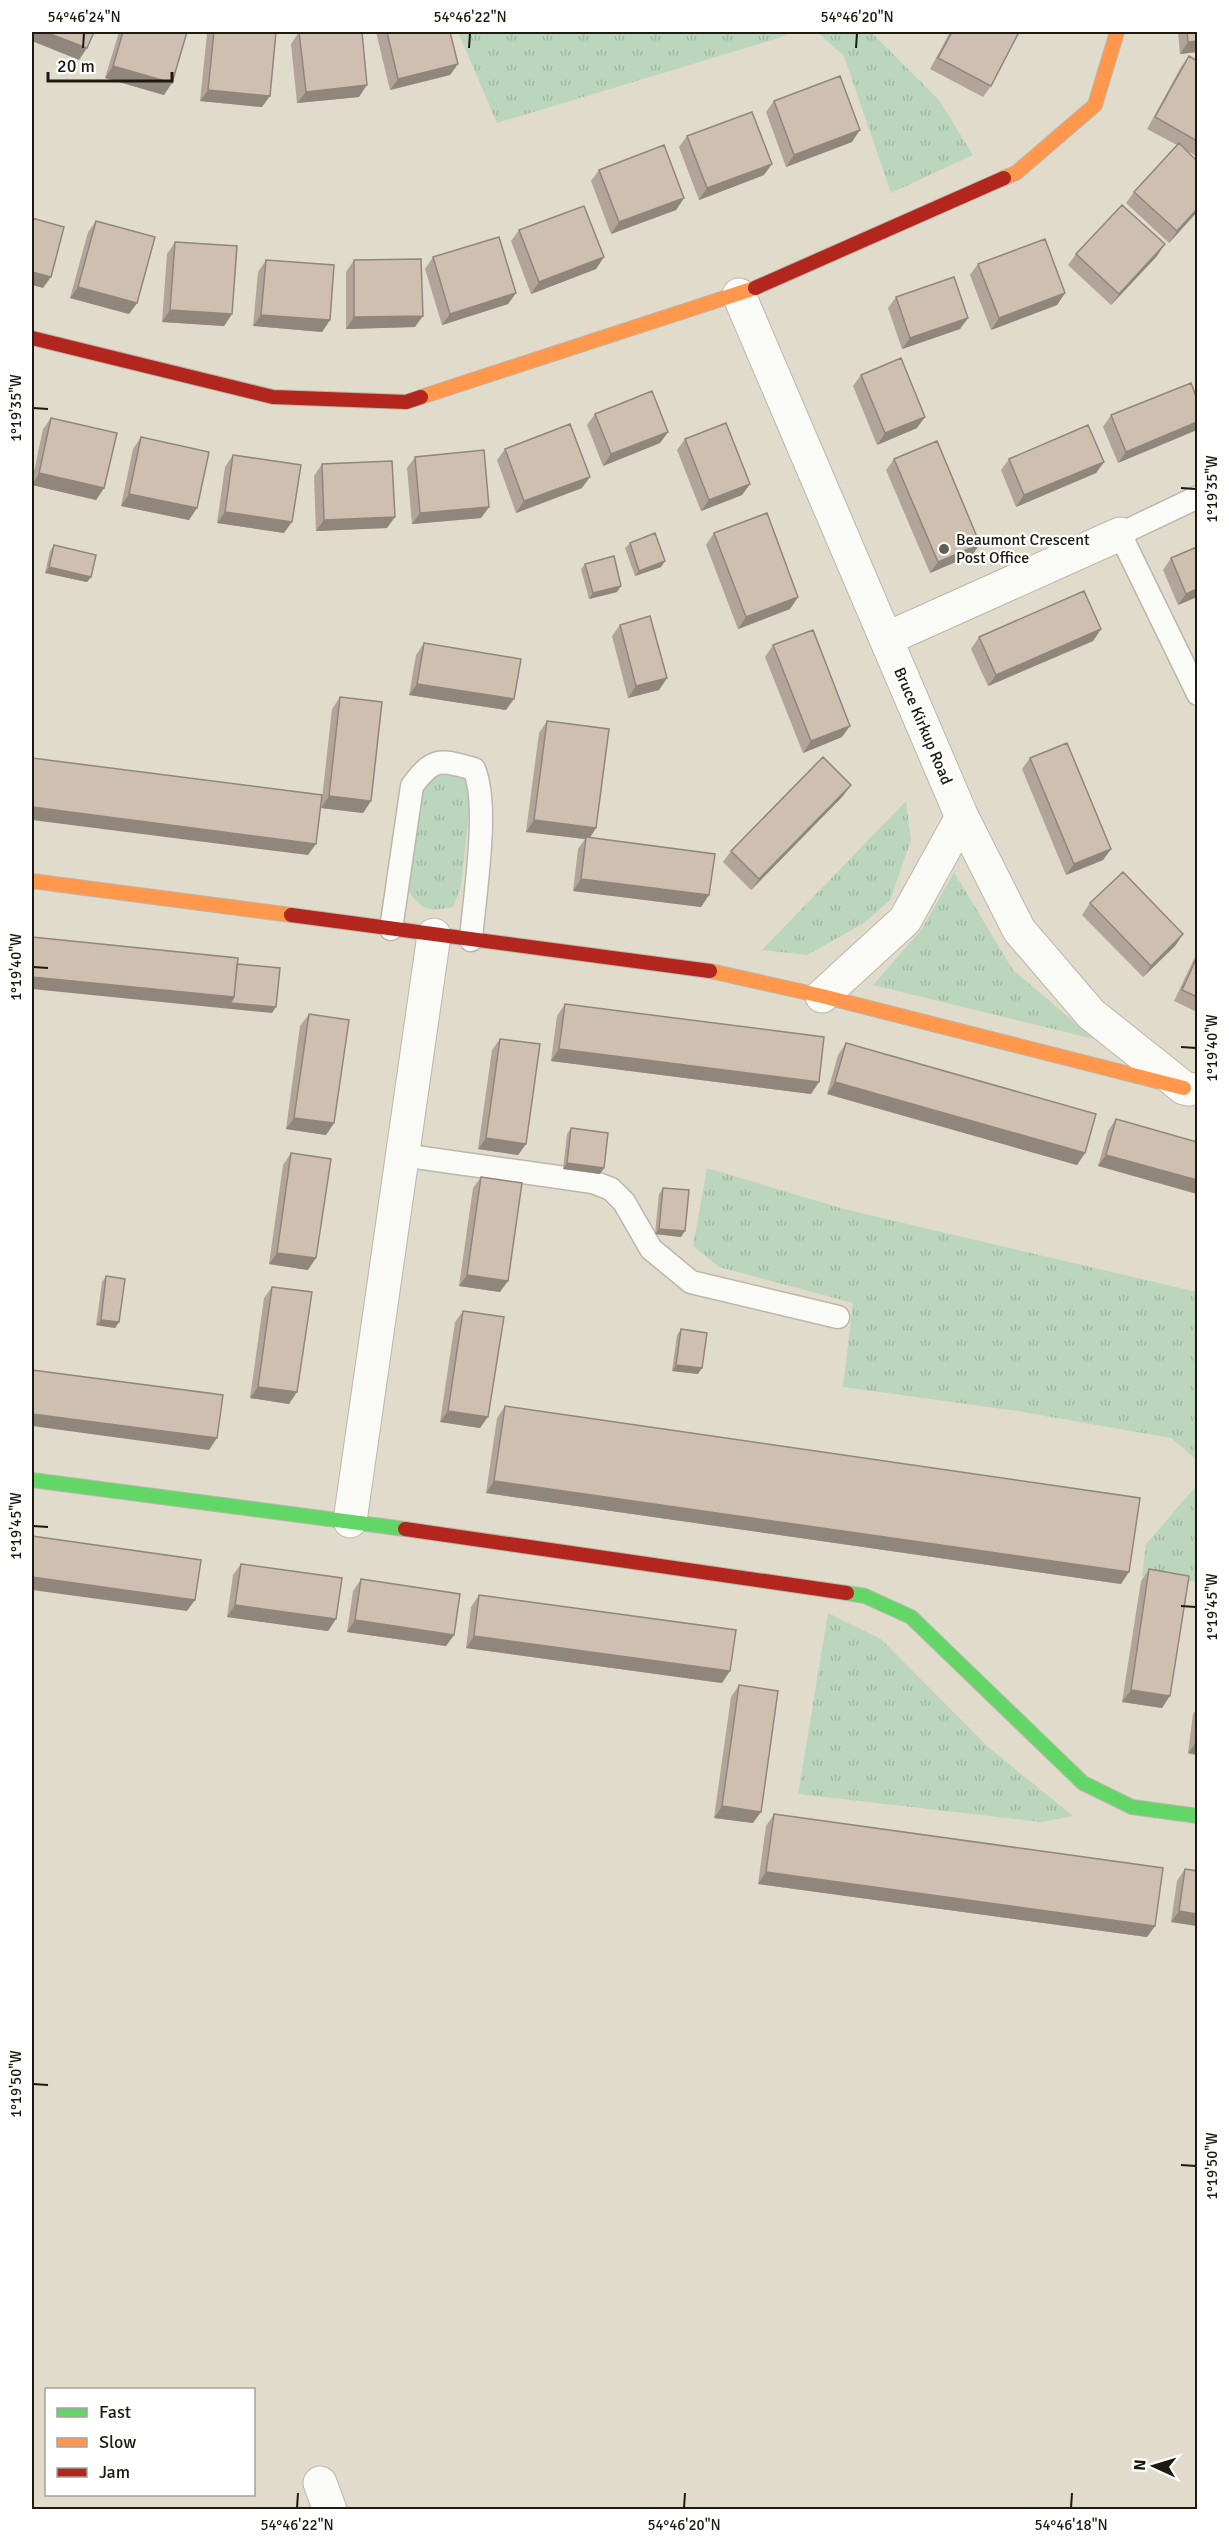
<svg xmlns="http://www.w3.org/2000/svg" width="1229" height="2541" viewBox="0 0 1229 2541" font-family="Signika,sans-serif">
  <defs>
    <pattern id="grass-tufts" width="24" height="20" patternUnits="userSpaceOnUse" patternTransform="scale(1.5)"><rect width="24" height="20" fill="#bcd6bd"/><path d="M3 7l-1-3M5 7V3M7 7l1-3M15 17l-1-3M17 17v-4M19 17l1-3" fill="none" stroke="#a1b7a1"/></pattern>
  </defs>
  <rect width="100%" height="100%" fill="#e1dbcb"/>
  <path fill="url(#grass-tufts)" d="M 458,32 L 791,32 L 782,37 L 497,123 Z
    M 817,32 L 871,32 L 939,100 L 973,155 L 891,193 L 844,56 Z
    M 435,771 L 463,774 L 472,785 L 461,887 L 453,907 C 426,912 421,910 406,887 L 422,786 Z
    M 906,801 L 911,840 L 890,900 L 864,923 L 807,955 L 762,950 Z
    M 954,872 L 1013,970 L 1094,1039 L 873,985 L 922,929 Z
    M 707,1168 L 844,1209 L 1197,1292 L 1197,1460 L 1171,1438 L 1017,1411 L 843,1387 L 853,1303 L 719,1267 L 693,1246 Z
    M 1197,1485 L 1197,1582 L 1142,1576 L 1146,1544 Z
    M 828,1613 L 881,1639 L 988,1747 L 1073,1816 L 1042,1822 L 798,1794 Z"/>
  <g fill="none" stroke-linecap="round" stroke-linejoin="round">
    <g stroke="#bcb7ab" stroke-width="25">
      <path id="lane" d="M 1198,497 L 1120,534 L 1198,694
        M 391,929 L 412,786 C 434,756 441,760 474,769 C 490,806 474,897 471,940
        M 402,1155 L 593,1182 L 611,1189 L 624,1202 L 651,1249 L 691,1282 L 838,1317"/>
    </g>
    <g stroke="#bcb7ab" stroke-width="35">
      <path id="street" d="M 739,295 L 962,817 L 1019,930 L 1091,1014 L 1184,1088 L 1189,1089
        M 886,639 L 1120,534
        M 822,996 L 905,920 L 962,817
        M 350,1521 L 434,935
        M 320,2483 L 330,2510"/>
    </g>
    <g stroke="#bcb7ab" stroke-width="16">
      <path id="fast" d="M 32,1480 L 405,1529
        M 847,1593 L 865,1596 L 911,1617 L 1083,1783 L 1132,1807 L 1198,1816"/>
    </g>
    <g stroke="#bcb7ab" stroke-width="16">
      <path id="slow" d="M 1004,178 L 1016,173 L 1095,105 L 1117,32
        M 421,397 L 755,288
        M 32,881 L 291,915
        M 710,971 L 822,996 L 1184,1088"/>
    </g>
    <g stroke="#bcb7ab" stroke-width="16">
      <path id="jam" d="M 755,288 L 1004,178
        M 32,338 L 273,397 L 406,402 L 421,397
        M 291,915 L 710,971
        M 405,1529 L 847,1593"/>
    </g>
    <use href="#lane" stroke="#fafaf7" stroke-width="22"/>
    <use href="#street" stroke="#fafaf7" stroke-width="33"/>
    <use href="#fast" stroke="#63d668" stroke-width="14"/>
    <use href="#slow" stroke="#ff974d" stroke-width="14"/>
    <use href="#jam" stroke="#b3261e" stroke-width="14"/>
  </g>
  <path fill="#b2a498" d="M 119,32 L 187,32 L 164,95 L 105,78 Z
    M 209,32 L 214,32 L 262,107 L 200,101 L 207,34 Z
    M 299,32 L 359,97 L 297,103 L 291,44 Z
    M 376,32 L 450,32 L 458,64 L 450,75 L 390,90 Z
    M 950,32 L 1017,32 L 991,86 L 983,97 L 930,69 Z
    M 1178,32 L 1197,32 L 1197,52 L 1180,54 Z
    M 1189,56 L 1197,61 L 1197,157 L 1188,151 L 1197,212 L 1169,243 L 1126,203 L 1134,192 L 1177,145 L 1147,129 L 1181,67 Z
    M 774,101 L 852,142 L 786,167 L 766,112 Z
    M 687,136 L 764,175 L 699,200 L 679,147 Z
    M 599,170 L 684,198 L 676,210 L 611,234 L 591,181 Z
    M 96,221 L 137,303 L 129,314 L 70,298 L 88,232 Z
    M 519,230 L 604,257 L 596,269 L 531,294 L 511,241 Z
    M 175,242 L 232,314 L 224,326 L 162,322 L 167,254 Z
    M 1076,254 L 1157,256 L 1111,305 L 1068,265 Z
    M 433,257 L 516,293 L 508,304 L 442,325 L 425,269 Z
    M 266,260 L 330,320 L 322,332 L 253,326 L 258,272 Z
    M 354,260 L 415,327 L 346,329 L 346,272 Z
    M 978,264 L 1065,293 L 1057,305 L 991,330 L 970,275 Z
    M 896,297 L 968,318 L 960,329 L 902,349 L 888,308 Z
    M 861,375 L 917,428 L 877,445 L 853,386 Z
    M 1191,383 L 1118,463 L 1103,427 L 1111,415 Z
    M 595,414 L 668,432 L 660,443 L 603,466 L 587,425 Z
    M 51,418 L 104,488 L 96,500 L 32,485 L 32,481 L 43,429 Z
    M 141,437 L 197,508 L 189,520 L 121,506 L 133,449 Z
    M 685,439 L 750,484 L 742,495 L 701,511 L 677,450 Z
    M 505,449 L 582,488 L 516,513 L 497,460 Z
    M 233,455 L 284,533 L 217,523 L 225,467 Z
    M 415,457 L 489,507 L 481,518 L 412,524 L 407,468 Z
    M 894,459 L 980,544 L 972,555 L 930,573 L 886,470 Z
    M 1009,459 L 1104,462 L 1096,473 L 1016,507 L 1001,470 Z
    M 322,464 L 387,528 L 316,531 L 314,476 Z
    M 714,533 L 798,597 L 790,609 L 738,629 L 706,545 Z
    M 630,543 L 661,567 L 635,576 L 625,548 Z
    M 54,545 L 91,577 L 87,582 L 45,573 L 50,551 Z
    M 1171,558 L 1197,597 L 1178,605 L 1163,570 Z
    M 585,564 L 617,592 L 589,599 L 581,569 Z
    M 620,625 L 667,678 L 659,690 L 628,698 L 612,636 Z
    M 1101,629 L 1093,641 L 988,686 L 971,649 L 979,637 Z
    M 424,643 L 506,710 L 409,695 L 416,655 Z
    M 773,645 L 842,737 L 803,753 L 765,657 Z
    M 340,697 L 371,801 L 363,813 L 321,808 L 332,709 Z
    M 547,721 L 596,828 L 590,838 L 709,895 L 701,907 L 573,891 L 578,849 L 585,839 L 526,832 L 539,733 Z
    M 1030,758 L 1111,849 L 1103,860 L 1066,875 L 1022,769 Z
    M 843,796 L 751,890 L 723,862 L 731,851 Z
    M 1090,903 L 1183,934 L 1175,946 L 1143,977 L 1082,915 Z
    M 1197,954 L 1197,1012 L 1174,1001 L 1194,959 Z
    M 565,1004 L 811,1094 L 551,1061 L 557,1016 Z
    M 309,1014 L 334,1123 L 326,1135 L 286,1129 L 300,1026 Z
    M 500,1039 L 526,1144 L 518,1155 L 478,1149 L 492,1050 Z
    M 846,1043 L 1085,1153 L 1077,1165 L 827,1094 L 838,1055 Z
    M 1116,1119 L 1197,1142 L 1098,1166 L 1108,1131 Z
    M 571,1128 L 604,1168 L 600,1174 L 563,1169 L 567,1134 Z
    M 291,1153 L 308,1270 L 269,1264 L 283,1165 Z
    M 481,1177 L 500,1292 L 459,1286 L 473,1188 Z
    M 663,1188 L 681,1237 L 655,1234 L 659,1194 Z
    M 106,1276 L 119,1322 L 115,1328 L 96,1325 L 102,1282 Z
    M 272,1287 L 289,1404 L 250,1398 L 264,1298 Z
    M 463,1311 L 480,1428 L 440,1422 L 455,1322 Z
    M 681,1329 L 698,1374 L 672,1371 L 677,1335 Z
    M 505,1406 L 1121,1584 L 486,1493 L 497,1418 Z
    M 241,1564 L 336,1619 L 328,1631 L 227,1617 L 233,1575 Z
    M 1149,1569 L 1162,1708 L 1122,1702 L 1141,1581 Z
    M 361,1579 L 454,1635 L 446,1646 L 347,1632 L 353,1591 Z
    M 479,1595 L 722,1683 L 466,1648 L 471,1607 Z
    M 739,1685 L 753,1823 L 714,1818 L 731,1697 Z
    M 1197,1708 L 1197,1755 L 1188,1753 L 1193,1714 Z
    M 774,1814 L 1155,1926 L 1147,1937 L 758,1884 L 766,1826 Z
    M 1185,1869 L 1197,1871 L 1197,1926 L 1171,1922 L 1177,1881 Z"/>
  <path fill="#91867c" d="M 32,32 L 45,32 L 87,48 L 79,60 L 32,41 Z
    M 1197,41 L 1197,52 L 1180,54 L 1188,42 Z
    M 458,64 L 450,75 L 390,90 L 398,79 Z
    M 113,66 L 172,83 L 164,95 L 105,78 Z
    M 367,85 L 359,97 L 297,103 L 306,92 Z
    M 208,90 L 270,96 L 262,107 L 200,101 Z
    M 860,130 L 852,142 L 786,167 L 794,155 Z
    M 772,164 L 764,175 L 699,200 L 707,188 Z
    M 684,198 L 676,210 L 611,234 L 619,222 Z
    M 1197,209 L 1197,212 L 1169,243 L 1177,231 Z
    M 1165,244 L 1157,256 L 1111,305 L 1119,294 Z
    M 604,257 L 596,269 L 531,294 L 539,282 Z
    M 32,272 L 51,277 L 43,288 L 32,285 Z
    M 78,287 L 137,303 L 129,314 L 70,298 Z
    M 516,293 L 508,304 L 442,325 L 450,314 Z
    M 1065,293 L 1057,305 L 991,330 L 999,318 Z
    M 170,310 L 232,314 L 224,326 L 162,322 Z
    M 261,315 L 330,320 L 322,332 L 253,326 Z
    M 423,316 L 415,327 L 346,329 L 354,317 Z
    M 968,318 L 960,329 L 902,349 L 910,338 Z
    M 925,417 L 917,428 L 877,445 L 885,433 Z
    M 1197,422 L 1197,430 L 1118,463 L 1126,452 Z
    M 668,432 L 660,443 L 603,466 L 611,454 Z
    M 1104,462 L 1096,473 L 1016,507 L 1024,495 Z
    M 39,473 L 104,488 L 96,500 L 32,485 Z
    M 590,477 L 582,488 L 516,513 L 524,501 Z
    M 750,484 L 742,495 L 701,511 L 709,500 Z
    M 129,494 L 197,508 L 189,520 L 121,506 Z
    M 489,507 L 481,518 L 412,524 L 420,513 Z
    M 225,512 L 292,522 L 284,533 L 217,523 Z
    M 395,517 L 387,528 L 316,531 L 324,520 Z
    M 980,544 L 972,555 L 930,573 L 938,562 Z
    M 665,561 L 661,567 L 635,576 L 639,571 Z
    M 49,567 L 91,577 L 87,582 L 45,573 Z
    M 621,586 L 617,592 L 589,599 L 593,593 Z
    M 1197,589 L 1197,597 L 1178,605 L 1186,594 Z
    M 798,597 L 790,609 L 738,629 L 746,617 Z
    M 1101,629 L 1093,641 L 988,686 L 996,675 Z
    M 667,678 L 659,690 L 628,698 L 636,686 Z
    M 417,684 L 514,699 L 506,710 L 409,695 Z
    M 850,726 L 842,737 L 803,753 L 811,741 Z
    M 851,785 L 843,796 L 751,890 L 759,879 Z
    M 329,796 L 371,801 L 363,813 L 321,808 Z
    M 32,807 L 316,844 L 308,855 L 32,820 Z
    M 534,820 L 596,828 L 588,840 L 586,837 L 585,839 L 526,832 Z
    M 1111,849 L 1103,860 L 1066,875 L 1074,864 Z
    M 581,879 L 709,895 L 701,907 L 573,891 Z
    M 1183,934 L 1175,946 L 1143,977 L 1151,966 Z
    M 32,977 L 234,997 L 276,1007 L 272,1013 L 32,989 Z
    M 559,1049 L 819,1082 L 811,1094 L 551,1061 Z
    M 835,1082 L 1085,1153 L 1077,1165 L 827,1094 Z
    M 294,1118 L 334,1123 L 326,1135 L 286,1129 Z
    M 486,1138 L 526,1144 L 518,1155 L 478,1149 Z
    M 1106,1155 L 1197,1180 L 1197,1194 L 1098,1166 Z
    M 567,1163 L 604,1168 L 600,1174 L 563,1169 Z
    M 659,1229 L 685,1231 L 681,1237 L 655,1234 Z
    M 277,1253 L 316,1258 L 308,1270 L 269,1264 Z
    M 467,1275 L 508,1281 L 500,1292 L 459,1286 Z
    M 101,1320 L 119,1322 L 115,1328 L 96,1325 Z
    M 676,1365 L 702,1368 L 698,1374 L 672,1371 Z
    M 258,1387 L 297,1392 L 289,1404 L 250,1398 Z
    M 448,1411 L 488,1417 L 480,1428 L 440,1422 Z
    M 32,1414 L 217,1438 L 209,1450 L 32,1426 Z
    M 494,1481 L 1129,1572 L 1121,1584 L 486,1493 Z
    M 32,1577 L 195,1600 L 187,1611 L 32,1590 Z
    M 235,1605 L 336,1619 L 328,1631 L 227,1617 Z
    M 355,1620 L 454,1635 L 446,1646 L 347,1632 Z
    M 474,1636 L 730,1671 L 722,1683 L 466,1648 Z
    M 1131,1690 L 1170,1696 L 1162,1708 L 1122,1702 Z
    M 1196,1742 L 1197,1742 L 1197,1755 L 1188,1753 Z
    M 722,1806 L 761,1812 L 753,1823 L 714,1818 Z
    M 766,1872 L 1155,1926 L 1147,1937 L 758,1884 Z
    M 1179,1911 L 1197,1914 L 1197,1926 L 1171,1922 Z"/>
  <path fill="#cfbfb1" stroke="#91867c" stroke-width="1.5" d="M 45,32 L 94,32 L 87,48 Z
    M 123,32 L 187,32 L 172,83 L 113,66 Z
    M 214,32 L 276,32 L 270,96 L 208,90 Z
    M 299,32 L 362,32 L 367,85 L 306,92 Z
    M 387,32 L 450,32 L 458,64 L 398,79 Z
    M 952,32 L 1019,32 L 991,86 L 938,58 Z
    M 1187,32 L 1197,32 L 1197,41 L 1188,42 Z
    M 1189,56 L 1197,61 L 1197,141 L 1155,117 Z
    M 840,76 L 860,130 L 794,155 L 774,101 Z
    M 752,112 L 772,164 L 707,188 L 687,136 Z
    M 1179,143 L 1197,161 L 1197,209 L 1177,231 L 1134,192 Z
    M 664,145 L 684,198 L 619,222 L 599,170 Z
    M 1122,205 L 1165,244 L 1119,294 L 1076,254 Z
    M 584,206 L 604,257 L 539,282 L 519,230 Z
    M 32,218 L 64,227 L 51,277 L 32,272 Z
    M 96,221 L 155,237 L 137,303 L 78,287 Z
    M 499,237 L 516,293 L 450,314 L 433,257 Z
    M 1045,239 L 1065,293 L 999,318 L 978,264 Z
    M 175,242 L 237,246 L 232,314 L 170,310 Z
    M 421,259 L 423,316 L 354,317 L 354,260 Z
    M 266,260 L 334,265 L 330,320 L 261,315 Z
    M 954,277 L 968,318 L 910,338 L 896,297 Z
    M 901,358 L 925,417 L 885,433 L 861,375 Z
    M 1191,383 L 1197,399 L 1197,422 L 1126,452 L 1111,415 Z
    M 652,391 L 668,432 L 611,454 L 595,414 Z
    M 51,418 L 117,433 L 104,488 L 39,473 Z
    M 726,423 L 750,484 L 709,500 L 685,439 Z
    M 570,424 L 590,477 L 524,501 L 505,449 Z
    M 1088,425 L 1104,462 L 1024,495 L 1009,459 Z
    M 141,437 L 209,452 L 197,508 L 129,494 Z
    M 937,441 L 980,544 L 938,562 L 894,459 Z
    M 484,450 L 489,507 L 420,513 L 415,457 Z
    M 233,455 L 301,465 L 292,522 L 225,512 Z
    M 392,461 L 395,517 L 324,520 L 322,464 Z
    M 767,513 L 798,597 L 746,617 L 714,533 Z
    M 655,533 L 665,561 L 639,571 L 630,543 Z
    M 54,545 L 96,555 L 91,577 L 49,567 Z
    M 1197,547 L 1197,589 L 1186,594 L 1171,558 Z
    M 614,556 L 621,586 L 593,593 L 585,564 Z
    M 1084,591 L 1101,629 L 996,675 L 979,637 Z
    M 650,616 L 667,678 L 636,686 L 620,625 Z
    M 813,630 L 850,726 L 811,741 L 773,645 Z
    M 424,643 L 521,659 L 514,699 L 417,684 Z
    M 340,697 L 382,702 L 371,801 L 329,796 Z
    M 547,721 L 609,729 L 596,828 L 534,820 Z
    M 1067,743 L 1111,849 L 1074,864 L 1030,758 Z
    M 823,757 L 851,785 L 759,879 L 731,851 Z
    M 32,758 L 322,795 L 316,844 L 32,807 Z
    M 586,837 L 715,854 L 709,895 L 581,879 Z
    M 1123,872 L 1183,934 L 1151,966 L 1090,903 Z
    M 32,937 L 238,958 L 234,997 L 32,977 Z
    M 1197,957 L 1197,997 L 1182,990 Z
    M 237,964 L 280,968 L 276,1007 L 230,1003 L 234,997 Z
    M 565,1004 L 824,1037 L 819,1082 L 559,1049 Z
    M 309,1014 L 349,1020 L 334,1123 L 294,1118 Z
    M 500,1039 L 540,1044 L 526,1144 L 486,1138 Z
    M 846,1043 L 1096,1114 L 1085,1153 L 835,1082 Z
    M 1116,1119 L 1197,1142 L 1197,1180 L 1106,1155 Z
    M 571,1128 L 608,1133 L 604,1168 L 567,1163 Z
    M 291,1153 L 331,1159 L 316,1258 L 277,1253 Z
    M 481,1177 L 522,1183 L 508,1281 L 467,1275 Z
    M 663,1188 L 689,1190 L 685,1231 L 659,1229 Z
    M 106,1276 L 125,1279 L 119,1322 L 101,1320 Z
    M 272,1287 L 312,1292 L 297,1392 L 258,1387 Z
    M 463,1311 L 504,1317 L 488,1417 L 448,1411 Z
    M 681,1329 L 707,1333 L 702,1368 L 676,1365 Z
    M 32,1370 L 223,1395 L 217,1438 L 32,1414 Z
    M 505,1406 L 1140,1498 L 1129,1572 L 494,1481 Z
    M 32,1536 L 201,1560 L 195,1600 L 32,1577 Z
    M 241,1564 L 342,1578 L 336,1619 L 235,1605 Z
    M 1149,1569 L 1189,1576 L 1170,1696 L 1131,1690 Z
    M 361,1579 L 460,1594 L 454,1635 L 355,1620 Z
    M 479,1595 L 736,1630 L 730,1671 L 474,1636 Z
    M 739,1685 L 778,1691 L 761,1812 L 722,1806 Z
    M 774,1814 L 1163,1868 L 1155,1926 L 766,1872 Z
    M 1185,1869 L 1197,1871 L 1197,1914 L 1179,1911 Z"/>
  <path fill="none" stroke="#1e1a0f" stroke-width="2" d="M 83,48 L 84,33M 469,48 L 470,33M 856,48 L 857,33M 33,408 L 48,409M 1181,488 L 1196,489M 33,967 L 48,968M 1181,1047 L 1196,1048M 33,1526 L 48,1527M 1181,1606 L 1196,1607M 33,2084 L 48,2085M 1181,2165 L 1196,2166M 297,2508 L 298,2493M 684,2508 L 685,2493M 1071,2508 L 1072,2493"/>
  <circle fill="#625e51" stroke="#fff" stroke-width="2" cx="944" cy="549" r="6"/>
  <g text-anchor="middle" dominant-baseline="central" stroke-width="4.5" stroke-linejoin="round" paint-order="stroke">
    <g font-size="16" fill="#1e1a0f" stroke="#fff" text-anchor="start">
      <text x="956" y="540">Beaumont Crescent<tspan x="956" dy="18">Post Office</tspan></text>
    </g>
    <g font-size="16" fill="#1e1a0f" stroke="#fff">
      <text transform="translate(923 726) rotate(67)">Bruce Kirkup Road</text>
    </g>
  </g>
  <rect width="1229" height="2541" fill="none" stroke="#ffffff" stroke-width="66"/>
  <rect x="45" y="2388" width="210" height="108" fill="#ffffff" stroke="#a5a39f" stroke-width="1.5"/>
  <rect x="57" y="2408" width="30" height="9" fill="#63d668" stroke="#a5a39f" stroke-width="1.5"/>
  <text x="99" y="2418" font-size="18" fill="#1e1a0f">Fast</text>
  <rect x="57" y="2438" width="30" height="9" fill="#ff974d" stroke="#a5a39f" stroke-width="1.5"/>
  <text x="99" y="2448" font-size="18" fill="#1e1a0f">Slow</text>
  <rect x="57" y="2468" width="30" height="9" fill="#b3261e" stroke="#a5a39f" stroke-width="1.5"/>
  <text x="99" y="2478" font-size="18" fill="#1e1a0f">Jam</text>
  <g transform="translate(1154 2466) rotate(274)" stroke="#ffffff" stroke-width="4.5" paint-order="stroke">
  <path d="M0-4.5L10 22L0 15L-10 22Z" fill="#1e1a0f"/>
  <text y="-9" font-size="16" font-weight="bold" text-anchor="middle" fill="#1e1a0f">N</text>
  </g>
  <path d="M48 72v9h124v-9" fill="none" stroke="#1e1a0f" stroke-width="3"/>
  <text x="57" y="72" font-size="18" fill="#1e1a0f" stroke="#ffffff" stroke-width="4.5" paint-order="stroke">20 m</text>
  <rect x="33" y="33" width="1163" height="2475" fill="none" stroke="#1e1a0f" stroke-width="2"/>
  <g font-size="15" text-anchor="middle" fill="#1e1a0f">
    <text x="84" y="22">54°46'24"N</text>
    <text x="470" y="22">54°46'22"N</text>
    <text x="857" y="22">54°46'20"N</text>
    <text transform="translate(16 408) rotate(-90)" y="5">1°19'35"W</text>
    <text transform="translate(1212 489) rotate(-90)" y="5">1°19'35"W</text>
    <text transform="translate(16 967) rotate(-90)" y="5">1°19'40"W</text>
    <text transform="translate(1212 1048) rotate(-90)" y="5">1°19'40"W</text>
    <text transform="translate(16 1526) rotate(-90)" y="5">1°19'45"W</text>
    <text transform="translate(1212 1607) rotate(-90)" y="5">1°19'45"W</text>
    <text transform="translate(16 2084) rotate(-90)" y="5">1°19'50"W</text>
    <text transform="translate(1212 2166) rotate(-90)" y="5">1°19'50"W</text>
    <text x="297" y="2530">54°46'22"N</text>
    <text x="684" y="2530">54°46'20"N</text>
    <text x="1071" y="2530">54°46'18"N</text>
  </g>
</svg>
